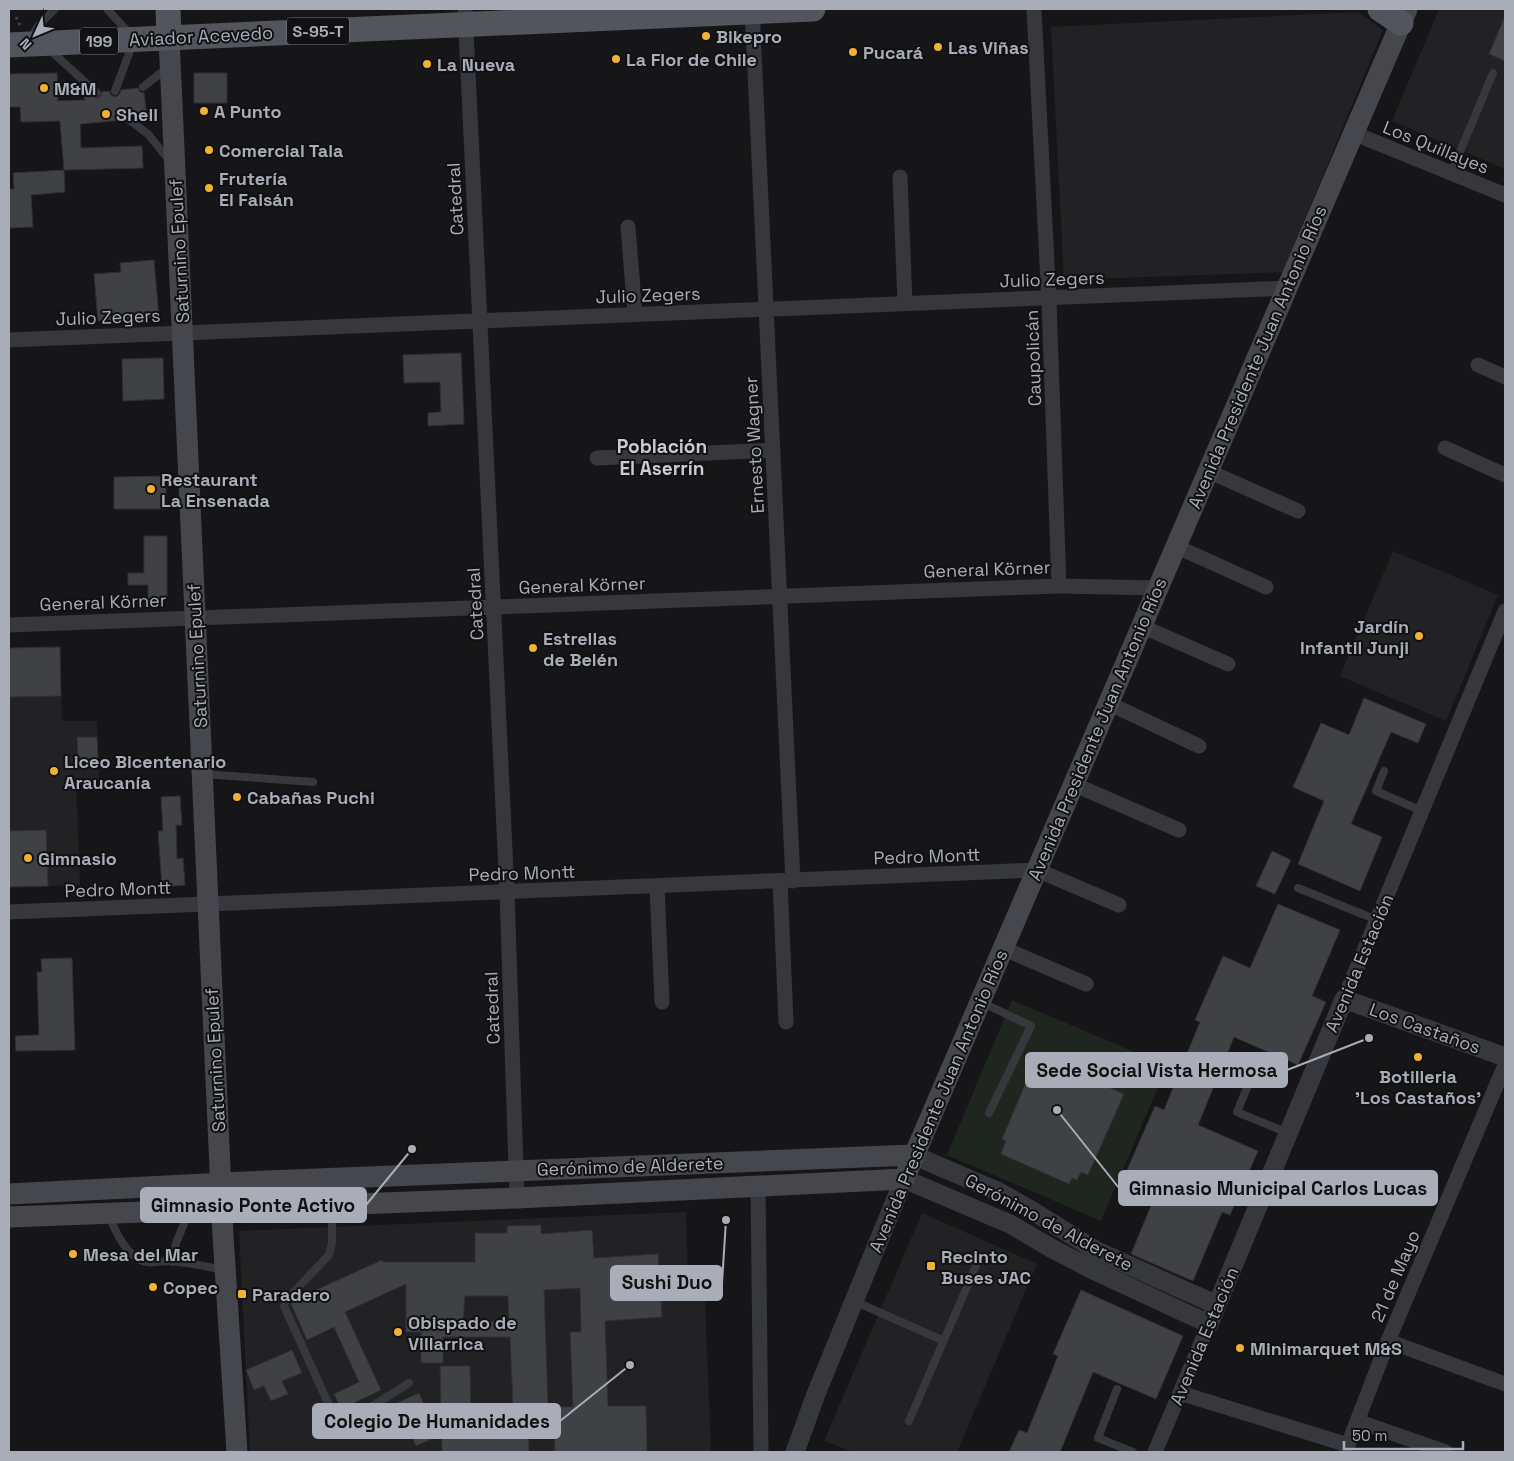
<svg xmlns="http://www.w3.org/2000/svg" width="1514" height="1461" viewBox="0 0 1514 1461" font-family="'Space Grotesk',sans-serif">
  <rect width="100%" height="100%" fill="#161618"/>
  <path fill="#222225" d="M 1439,9 L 1505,9 L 1505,169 L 1392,121 Z
    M 1358,12 L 1383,30 L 1283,272 L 1064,280 L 1051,27 Z
    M 1393,551 L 1498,595 L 1446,721 L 1340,676 Z
    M 60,647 L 62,721 L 97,721 L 99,782 L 76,783 L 80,885 L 9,887 L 9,648 Z
    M 686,1212 L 688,1278 L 704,1277 L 711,1452 L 250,1452 L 239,1231 Z
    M 922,1213 L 1037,1264 L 957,1452 L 854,1452 L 824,1441 Z"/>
  <path fill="#1e261f" d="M 1012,1000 L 1167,1066 L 1101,1221 L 947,1155 Z"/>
  <path fill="#404145" stroke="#303034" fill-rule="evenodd" d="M 1505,16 L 1505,61 L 1489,54 Z
    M 57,73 L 58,101 L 85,100 L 84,94 L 89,94 L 94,97 L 98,98 L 101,96 L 102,92 L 109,91 L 111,95 L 115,97 L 119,95 L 121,90 L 138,88 L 140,92 L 144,93 L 147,117 L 136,118 L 128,113 L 124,115 L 123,120 L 80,124 L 81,148 L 142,146 L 143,168 L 64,170 L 60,121 L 21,122 L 20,107 L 9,107 L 9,74 Z
    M 194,73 L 227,73 L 227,103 L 194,103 Z
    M 64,170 L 65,192 L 31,195 L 33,227 L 9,228 L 9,189 L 14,189 L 13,173 Z
    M 154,260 L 159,317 L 98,321 L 94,274 L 121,272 L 120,263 Z
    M 461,353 L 464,424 L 428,426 L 428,413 L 441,412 L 440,382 L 404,383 L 403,355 Z
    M 163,358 L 164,399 L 123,401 L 122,359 Z
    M 166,476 L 166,509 L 114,509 L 114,477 Z
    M 144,536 L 167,536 L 167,600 L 148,600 L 148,585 L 128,585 L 128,573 L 144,573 Z
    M 60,647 L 61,696 L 9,697 L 9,648 Z
    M 1364,698 L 1426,724 L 1418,743 L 1391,732 L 1351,824 L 1382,837 L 1360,891 L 1298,864 L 1324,801 L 1293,787 L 1321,723 L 1349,735 Z
    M 77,737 L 97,737 L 98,759 L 78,759 Z
    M 180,796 L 182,825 L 176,825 L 177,859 L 183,858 L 185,885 L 162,887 L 158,831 L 163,831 L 161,797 Z
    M 46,830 L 48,886 L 9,887 L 9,831 Z
    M 1272,851 L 1291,860 L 1275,894 L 1256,886 Z
    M 1278,904 L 1340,930 L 1312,996 L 1326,1002 L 1298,1065 L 1234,1037 L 1198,1125 L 1258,1151 L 1230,1215 L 1222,1212 L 1193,1281 L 1131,1254 L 1160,1184 L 1127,1170 L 1155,1106 L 1164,1110 L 1200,1022 L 1195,1020 L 1223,956 L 1250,968 Z
    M 72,958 L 75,1050 L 16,1051 L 15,1036 L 39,1035 L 37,972 L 42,972 L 41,959 Z
    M 1037,1056 L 1124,1094 L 1088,1175 L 1081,1172 L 1077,1180 L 1072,1178 L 1069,1184 L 1001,1154 L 1006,1141 L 1002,1139 Z
    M 541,1225 L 541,1234 L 592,1230 L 594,1258 L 658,1254 L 662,1317 L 605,1321 L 608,1406 L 646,1406 L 647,1452 L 555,1452 L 554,1407 L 573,1407 L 570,1332 L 581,1332 L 580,1288 L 544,1290 L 548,1407 L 528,1408 L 529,1452 L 442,1452 L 440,1366 L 470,1366 L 471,1431 L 514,1430 L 510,1337 L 443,1337 L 443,1363 L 421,1363 L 421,1332 L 406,1332 L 406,1284 L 345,1312 L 381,1390 L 341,1409 L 334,1394 L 359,1382 L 334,1327 L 307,1340 L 291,1304 L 294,1300 L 382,1260 L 383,1262 L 475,1262 L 475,1233 L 507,1233 L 507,1226 ZM 465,1296 L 508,1296 L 509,1321 L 463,1322 Z
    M 1081,1290 L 1183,1336 L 1156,1399 L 1093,1372 L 1060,1452 L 1009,1452 L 1019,1430 L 1027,1433 L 1058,1356 L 1053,1354 Z
    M 292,1350 L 302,1373 L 282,1381 L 288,1394 L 271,1401 L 264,1386 L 254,1390 L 246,1370 Z
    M 419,1393 L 438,1436 L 416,1446 L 397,1403 Z"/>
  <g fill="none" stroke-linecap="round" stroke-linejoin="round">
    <path stroke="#3d3f44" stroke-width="3" stroke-dasharray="2.5 4" stroke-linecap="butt" d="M 16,17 L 20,25"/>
    <path stroke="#37383d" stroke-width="8" d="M 107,9 L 130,34
      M 30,40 L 38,26 L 55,9
      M 50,50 L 97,93
      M 143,87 L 167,68
      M 115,91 L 133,43
      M 128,119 L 148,134 L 169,160
      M 1451,173 L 1493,73
      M 1384,771 L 1376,791 L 1422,811
      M 203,774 L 313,782
      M 1298,888 L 1377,920
      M 981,1002 L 1031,1026 L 989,1113
      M 1256,1066 L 1237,1112 L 1288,1133
      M 332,1206 L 332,1243 L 329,1255 L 286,1300 L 284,1306 L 333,1414 L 341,1420 L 349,1421 L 409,1383
      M 109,1215 C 115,1231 127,1258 146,1262 C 152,1264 160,1261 166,1261 C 186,1262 205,1265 224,1271
      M 172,1262 L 176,1243 L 189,1212
      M 854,1301 L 944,1341
      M 1117,1389 L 1098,1438 L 1133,1452
      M 909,1421 L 976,1266"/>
    <path stroke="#37383d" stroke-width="15" d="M 465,9 L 507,892 L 517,1198
      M 752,9 L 793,881
      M 1034,9 L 1049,302 L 1059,586
      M 1353,133 L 1505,195
      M 900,177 L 905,303
      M 628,227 L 635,314
      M 9,340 L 1288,288
      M 1478,365 L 1505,377
      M 1445,448 L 1505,475
      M 597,458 L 773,450
      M 1208,471 L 1298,511
      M 1175,546 L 1266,587
      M 9,625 L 1059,586 L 1157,588
      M 1141,626 L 1228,664
      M 1108,703 L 1199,746
      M 1073,784 L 1179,830
      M 780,881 L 786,1022
      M 657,886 L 662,1002
      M 9,912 L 1037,870 L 1119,905
      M 1002,948 L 1086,984
      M 1344,999 L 1505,611
      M 758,1185 L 761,1452
      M 1388,1341 L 1505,1384
      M 1180,1393 L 1348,1445 L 1388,1341 L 1505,1065
      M 1357,1421 L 1446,1452
      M 1155,1452 L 1209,1324"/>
    <path stroke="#37383d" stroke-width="19" d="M 913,1155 L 999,1192 L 1031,1210 L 1097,1251 L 1217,1305
      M 795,1452 L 816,1394 L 904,1179 L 1010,1224 L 1051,1248 L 1095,1271 L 1209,1324 L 1344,999 L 1505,1057"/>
    <path stroke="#45474d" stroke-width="21" d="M 169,38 L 223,1235 L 237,1452
      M 9,1194 L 244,1182 L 913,1155
      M 9,1217 L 517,1198 L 904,1179 L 1407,9"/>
    <path stroke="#53555c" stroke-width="25" d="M 168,9 L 169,38
      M 1380,9 L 1401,23
      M 9,45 L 813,9"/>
  </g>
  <g fill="#f2b134" stroke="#111113" stroke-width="2">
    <circle cx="706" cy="36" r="5"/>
    <circle cx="938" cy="47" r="5"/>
    <circle cx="853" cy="52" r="5"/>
    <circle cx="616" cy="59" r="5"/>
    <circle cx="427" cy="64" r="5"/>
    <circle cx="44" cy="88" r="5"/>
    <circle cx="204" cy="111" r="5"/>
    <circle cx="106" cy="114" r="5"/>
    <circle cx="209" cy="150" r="5"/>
    <circle cx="209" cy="188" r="5"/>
    <circle cx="151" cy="489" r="5"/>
    <circle cx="1419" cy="636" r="5"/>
    <circle cx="533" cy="648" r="5"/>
    <circle cx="54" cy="771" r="5"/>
    <circle cx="237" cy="797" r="5"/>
    <circle cx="28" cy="858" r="5"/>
    <circle cx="1418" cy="1057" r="5"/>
    <circle cx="73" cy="1254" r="5"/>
    <rect x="926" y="1261" width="10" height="10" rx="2.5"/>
    <circle cx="153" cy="1287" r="5"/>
    <rect x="237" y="1289" width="10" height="10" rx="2.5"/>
    <circle cx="398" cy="1332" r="5"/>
    <circle cx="1240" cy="1348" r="5"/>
  </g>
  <g text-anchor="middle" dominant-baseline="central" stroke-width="4" stroke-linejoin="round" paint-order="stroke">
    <g fill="#111113" stroke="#7b7e86" stroke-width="1">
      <rect x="287" y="17.5" width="62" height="27" rx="4"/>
      <rect x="80" y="27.5" width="38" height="27" rx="4"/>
    </g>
    <g font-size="16" font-weight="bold" fill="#a8adb8">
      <text x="318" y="31">S-95-T</text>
      <text x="99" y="41">199</text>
    </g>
    <g font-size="18" fill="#a8adb8" stroke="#111113">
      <text transform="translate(201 36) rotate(-3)">Aviador Acevedo</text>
      <text transform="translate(1436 147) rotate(22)">Los Quillayes</text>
      <text transform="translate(455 199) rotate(-93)">Catedral</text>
      <text transform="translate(179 251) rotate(-93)">Saturnino Epulef</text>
      <text transform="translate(1052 279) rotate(-2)">Julio Zegers</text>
      <text transform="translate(648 295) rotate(-2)">Julio Zegers</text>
      <text transform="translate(108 317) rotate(-2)">Julio Zegers</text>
      <text transform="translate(1257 357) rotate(-67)">Avenida Presidente Juan Antonio Ríos</text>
      <text transform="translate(1033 358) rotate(-92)">Caupolicán</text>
      <text transform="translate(754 445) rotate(-93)">Ernesto Wagner</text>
      <text transform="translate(987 569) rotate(-2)">General Körner</text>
      <text transform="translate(582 585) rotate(-2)">General Körner</text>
      <text transform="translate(103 602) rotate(-2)">General Körner</text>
      <text transform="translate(475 604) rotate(-93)">Catedral</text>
      <text transform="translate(197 656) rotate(-93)">Saturnino Epulef</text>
      <text transform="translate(1097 729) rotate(-67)">Avenida Presidente Juan Antonio Ríos</text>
      <text transform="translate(927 856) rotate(-2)">Pedro Montt</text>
      <text transform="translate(522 873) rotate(-2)">Pedro Montt</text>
      <text transform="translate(118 889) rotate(-2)">Pedro Montt</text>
      <text transform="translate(1359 963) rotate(-67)">Avenida Estación</text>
      <text transform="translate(492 1008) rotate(-92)">Catedral</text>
      <text transform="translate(1425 1028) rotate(20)">Los Castaños</text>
      <text transform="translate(215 1060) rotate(-93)">Saturnino Epulef</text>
      <text transform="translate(938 1101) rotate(-67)">Avenida Presidente Juan Antonio Ríos</text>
      <text transform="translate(630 1166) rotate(-2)">Gerónimo de Alderete</text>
      <text transform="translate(1049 1222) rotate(28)">Gerónimo de Alderete</text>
      <text transform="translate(1395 1276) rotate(-67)">21 de Mayo</text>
      <text transform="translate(1204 1336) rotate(-67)">Avenida Estación</text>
    </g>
    <g font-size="18" font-weight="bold" fill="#a8adb8" stroke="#111113" text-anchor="start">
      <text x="716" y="36">Bikepro</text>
      <text x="948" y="47">Las Viñas</text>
      <text x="863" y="52">Pucará</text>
      <text x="626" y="59">La Flor de Chile</text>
      <text x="437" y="64">La Nueva</text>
      <text x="54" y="88">M&amp;M</text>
      <text x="214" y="111">A Punto</text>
      <text x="116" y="114">Shell</text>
      <text x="219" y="150">Comercial Tala</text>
      <text x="219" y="178">Frutería<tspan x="219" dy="21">El Faisán</tspan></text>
      <text x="161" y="479">Restaurant<tspan x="161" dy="21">La Ensenada</tspan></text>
      <text x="1409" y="626" text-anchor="end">Jardín<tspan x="1409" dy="21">Infantil Junji</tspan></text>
      <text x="543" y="638">Estrellas<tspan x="543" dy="21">de Belén</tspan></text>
      <text x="64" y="761">Liceo Bicentenario<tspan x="64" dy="21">Araucanía</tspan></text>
      <text x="247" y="797">Cabañas Puchi</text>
      <text x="38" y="858">Gimnasio</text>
      <text x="1418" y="1076" text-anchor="middle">Botilleria<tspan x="1418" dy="21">'Los Castaños'</tspan></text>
      <text x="83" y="1254">Mesa del Mar</text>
      <text x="941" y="1256">Recinto<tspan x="941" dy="21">Buses JAC</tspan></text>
      <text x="163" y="1287">Copec</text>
      <text x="252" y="1294">Paradero</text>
      <text x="408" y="1322">Obispado de<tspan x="408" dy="21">Villarrica</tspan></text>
      <text x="1250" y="1348">Minimarquet M&amp;S</text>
    </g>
    <g font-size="19" font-weight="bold" fill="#c9ccd4" stroke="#111113">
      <text x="662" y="446">Población<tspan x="662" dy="22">El Aserrín</tspan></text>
    </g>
  </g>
  <path fill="none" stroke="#a8adb8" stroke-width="2" d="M1369 1038L1287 1070M1057 1110L1119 1188M412 1149L366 1205M726 1220L722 1283M630 1365L560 1421"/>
  <g fill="#a8adb8" stroke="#111113" stroke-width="2">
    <circle cx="1369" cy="1038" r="5"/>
    <circle cx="1057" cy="1110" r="5"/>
    <circle cx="412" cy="1149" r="5"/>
    <circle cx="726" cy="1220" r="5"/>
    <circle cx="630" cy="1365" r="5"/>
  </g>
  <g fill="#a8adb8" stroke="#a8adb8" stroke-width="2">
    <rect x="1026" y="1053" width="261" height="34" rx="5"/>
    <rect x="1119" y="1171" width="318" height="34" rx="5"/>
    <rect x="141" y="1188" width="225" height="34" rx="5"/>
    <rect x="611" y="1266" width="111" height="34" rx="5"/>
    <rect x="313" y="1404" width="247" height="34" rx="5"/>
  </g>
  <g font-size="19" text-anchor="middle" font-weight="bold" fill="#111">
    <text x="1157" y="1077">Sede Social Vista Hermosa</text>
    <text x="1278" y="1195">Gimnasio Municipal Carlos Lucas</text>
    <text x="253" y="1212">Gimnasio Ponte Activo</text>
    <text x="667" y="1289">Sushi Duo</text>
    <text x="437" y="1428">Colegio De Humanidades</text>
  </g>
  <rect width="1514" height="1461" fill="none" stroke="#a8adb8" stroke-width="20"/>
  <g transform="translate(35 35) rotate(226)" stroke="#111113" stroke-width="4" paint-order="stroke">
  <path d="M0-4L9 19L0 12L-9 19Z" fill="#a8adb8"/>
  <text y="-8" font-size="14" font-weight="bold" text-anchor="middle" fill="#a8adb8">N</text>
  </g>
  <path d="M1344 1441v8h119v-8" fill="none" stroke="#a8adb8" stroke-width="2.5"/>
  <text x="1352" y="1441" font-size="15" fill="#a8adb8" stroke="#111113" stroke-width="4" paint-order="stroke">50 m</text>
</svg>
